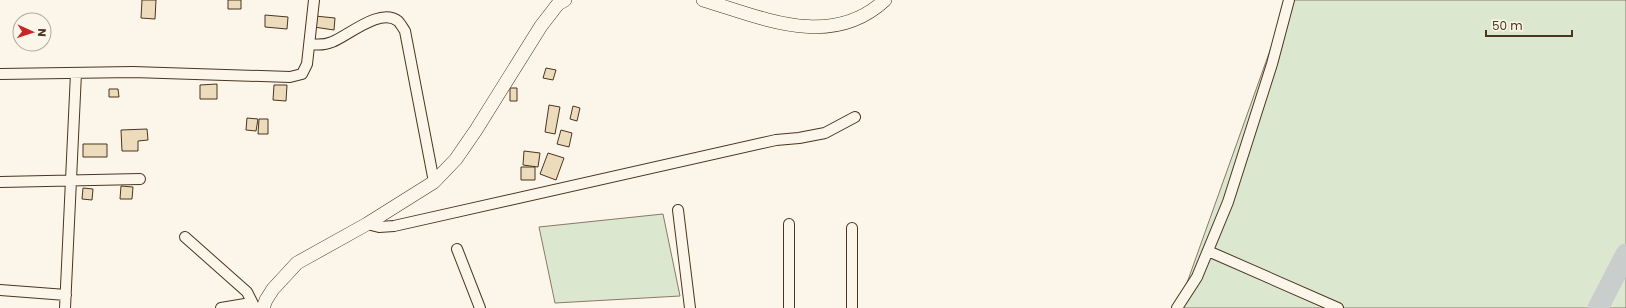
<svg xmlns="http://www.w3.org/2000/svg" width="1626" height="308" viewBox="0 0 1626 308" font-family="Poppins,sans-serif">
  <rect width="100%" height="100%" fill="#fbf6e9"/>
  <path fill="#dce7d0" stroke="#887966" d="M 1288,0 L 1626,0 L 1626,308 L 1178,308 Z
    M 663,214 L 680,296 L 555,303 L 539,227 Z"/>
  <g fill="none" stroke-linecap="round" stroke-linejoin="round">
    <path stroke="#c9cecd" stroke-width="21" d="M 1598,308 L 1626,254"/>
  </g>
  <path fill="#ecdcbc" stroke="#4a3520" d="M 142,0 L 156,0 L 155,19 L 141,18 Z
    M 228,0 L 241,0 L 241,9 L 228,9 Z
    M 265,15 L 288,17 L 287,29 L 265,27 Z
    M 315,16 L 335,18 L 334,30 L 314,27 Z
    M 546,68 L 556,70 L 553,80 L 543,78 Z
    M 217,84 L 217,99 L 200,99 L 200,85 Z
    M 274,85 L 287,85 L 286,101 L 273,100 Z
    M 510,88 L 517,88 L 517,101 L 510,101 Z
    M 109,89 L 118,89 L 119,97 L 109,97 Z
    M 549,105 L 560,107 L 555,134 L 545,132 Z
    M 573,106 L 580,108 L 577,121 L 570,119 Z
    M 247,118 L 258,119 L 256,131 L 246,130 Z
    M 259,119 L 268,119 L 268,134 L 258,134 Z
    M 147,129 L 148,140 L 138,141 L 138,151 L 122,151 L 121,130 Z
    M 561,130 L 572,133 L 569,147 L 557,144 Z
    M 83,144 L 107,144 L 107,157 L 83,157 Z
    M 524,151 L 540,153 L 538,167 L 523,165 Z
    M 548,153 L 564,158 L 556,180 L 540,174 Z
    M 521,167 L 535,167 L 535,180 L 521,180 Z
    M 121,186 L 133,187 L 132,199 L 120,199 Z
    M 83,188 L 93,189 L 92,200 L 82,199 Z"/>
  <g fill="none" stroke-linecap="round" stroke-linejoin="round">
    <g stroke="#4a3520" stroke-width="12">
      <path id="minor" d="M 310,44 C 317,45 325,45 332,42 C 348,36 380,7 398,21 C 400,23 403,28 405,31 L 434,182
        M 0,74 L 133,72 L 290,77 L 302,74 L 307,64 L 314,0
        M 0,182 L 140,179
        M 678,210 L 690,308
        M 367,224 L 379,227 L 394,226 L 776,140 L 799,138 L 825,133 L 855,117
        M 789,224 L 789,308
        M 185,237 L 247,292 L 254,306
        M 457,249 L 480,308
        M 1208,251 L 1338,308
        M 0,290 L 66,295
        M 65,308 L 76,73
        M 221,308 L 245,304 L 255,308
        M 852,308 L 852,228
        M 1177,308 L 1197,277 L 1228,202 L 1272,64 L 1289,0"/>
    </g>
    <g stroke="#4a3520" stroke-width="14">
      <path id="tertiary" d="M 703,0 C 763,18 831,50 885,0
        M 263,308 L 266,300 L 273,289 L 297,263 L 367,224 L 434,182 L 456,159 L 476,130 L 541,26 L 558,4 L 565,0"/>
    </g>
    <use href="#minor" stroke="#fbf6e9" stroke-width="10"/>
    <use href="#tertiary" stroke="#fbf6e9" stroke-width="13"/>
  </g>
  <g transform="translate(32 32) rotate(93)"><circle r="19" fill="#fbf6e9" stroke="#b4a999"/>
  <path d="M0-3L7 15L0 10L-7 15Z" fill="#c62828"/>
  <text y="-6" font-size="11" font-weight="bold" text-anchor="middle" fill="#4a3520">N</text>
  </g>
  <path d="M1486 30v6h86v-6" fill="none" stroke="#4a3520" stroke-width="2"/>
  <text x="1492" y="30" font-size="12" fill="#4a3520" stroke="#fbf6e9" stroke-width="3" paint-order="stroke">50 m</text>
</svg>
